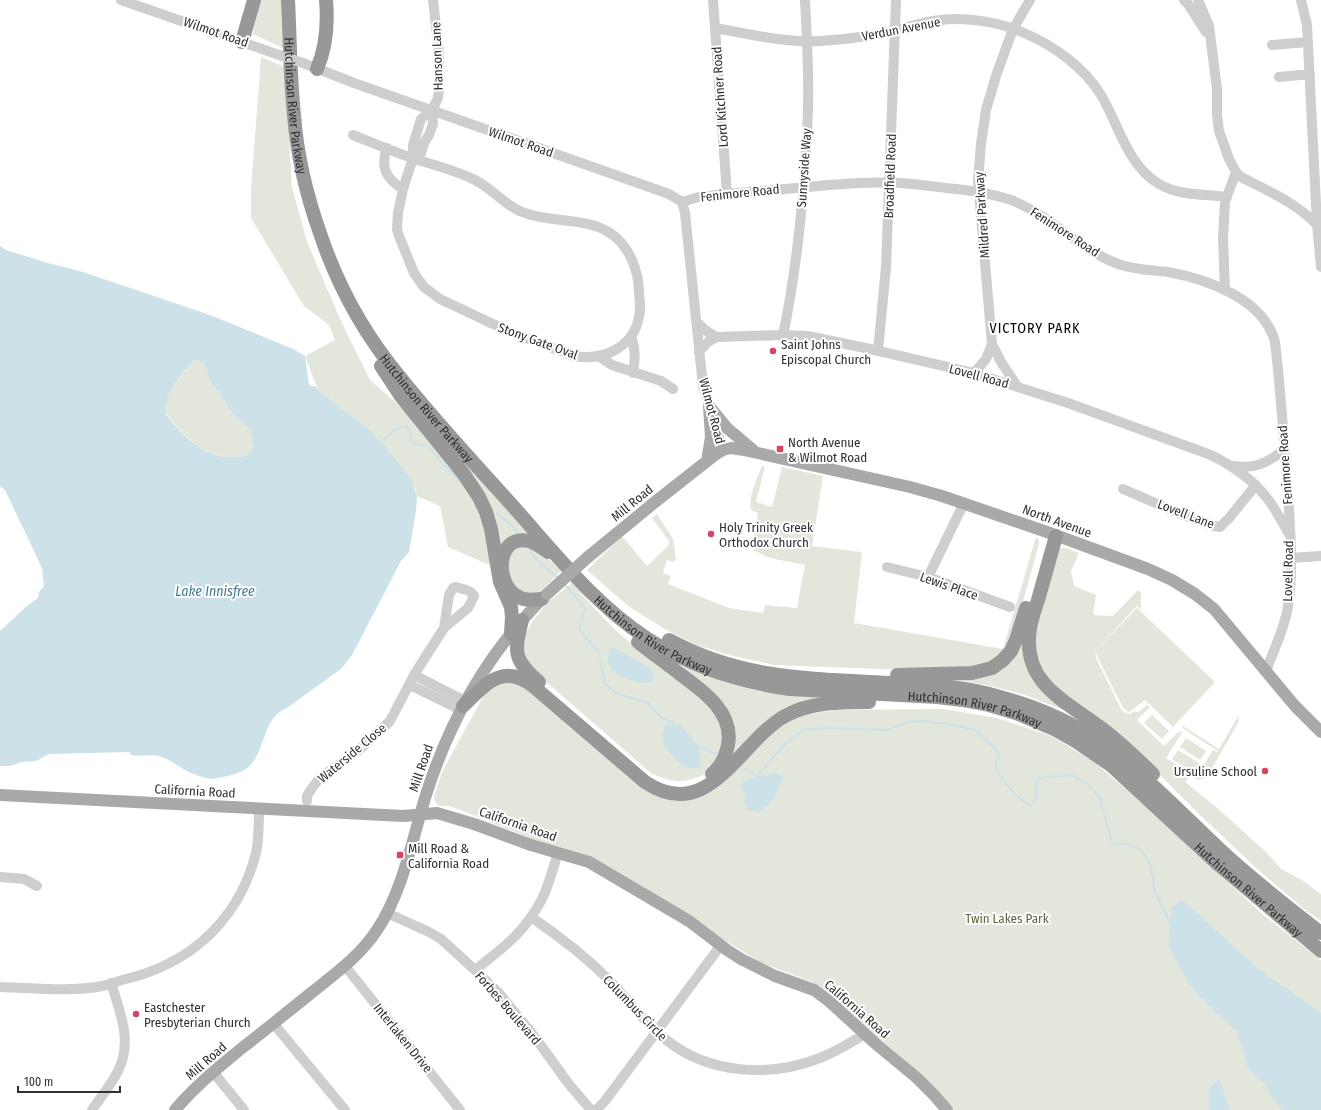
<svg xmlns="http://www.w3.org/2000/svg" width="1321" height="1110" viewBox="0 0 1321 1110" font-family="'Fira Sans Condensed',sans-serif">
  <rect width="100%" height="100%" fill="#fff"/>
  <path fill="#e3e7db" d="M 259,0 L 282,0 L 285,49 L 253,34 Z
    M 261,57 L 285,67 L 292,187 L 307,242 L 340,319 L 370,380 L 403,409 L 476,497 L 484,519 L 492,566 L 448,547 L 440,506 L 417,496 L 415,488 L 385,446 L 371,431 L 318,390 L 305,356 L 335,340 L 329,325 L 304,306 L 251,218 L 251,189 Z
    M 196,360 L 205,365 L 209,379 L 235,417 L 250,429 L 253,447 L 248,455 C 212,465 187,440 166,413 C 167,409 166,402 168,398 C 174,383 184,371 196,360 Z
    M 427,418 L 535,540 L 500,557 L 493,518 Z
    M 762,466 L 765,466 L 756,502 L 772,507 L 782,467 L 823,476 L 812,546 L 862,552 L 854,623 L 1003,649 L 1036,537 L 1039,540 L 1039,544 L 1014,633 L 1008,648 L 988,665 L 907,670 L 774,665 L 725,654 L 694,644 L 663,628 L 628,606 L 587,570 L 622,536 L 647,566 L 669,545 L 669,541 L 652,518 L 657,514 L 673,539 L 676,559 L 673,562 L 667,560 L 663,573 L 671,576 L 668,584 L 729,608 L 763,613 L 765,605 L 797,608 L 805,565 L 770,558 L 753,550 L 758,513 L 752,511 C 746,501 758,476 762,466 Z
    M 523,544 L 541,552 L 561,571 L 538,594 L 530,597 L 509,582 L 506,557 Z
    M 1061,548 L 1065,548 L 1079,553 L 1071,571 L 1074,586 L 1096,595 L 1093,615 L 1113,616 L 1137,591 L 1139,590 L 1141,592 L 1141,610 L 1137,606 L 1094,652 L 1137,608 L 1215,682 L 1173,727 L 1145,700 L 1129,712 L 1123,708 L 1097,656 L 1097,655 L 1095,653 L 1097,660 L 1121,709 L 1125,713 L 1130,714 L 1135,711 L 1138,712 L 1147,705 L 1150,707 L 1137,720 L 1164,746 L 1177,733 L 1183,731 L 1166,758 L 1196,777 L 1213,750 L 1217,752 L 1218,751 L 1182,728 L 1183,726 L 1219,749 L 1239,715 L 1238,723 L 1207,777 C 1199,781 1197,780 1190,776 L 1185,782 L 1215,806 L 1266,852 L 1281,869 L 1302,880 L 1321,894 L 1321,921 L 1304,909 L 1253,865 L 1201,816 L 1156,771 L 1052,685 L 1035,657 L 1034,637 L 1058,552 Z
    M 572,583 C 590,603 606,623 627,640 C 646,655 665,670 684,685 C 695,693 708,701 715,713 C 729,733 723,769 698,777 C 680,784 670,781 652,774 L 528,666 L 523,658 L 524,636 L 532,622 L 548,602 Z
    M 1026,619 L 1025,651 L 1066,711 L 1025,695 L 999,688 L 956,679 L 988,673 Z
    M 686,667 L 727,683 L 758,691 L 824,698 L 806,703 L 726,765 L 732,736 L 684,671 Z
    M 507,681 L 521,683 L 607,758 L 694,798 L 719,786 L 766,738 L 788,720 L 808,714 L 836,710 L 944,709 L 997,718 L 1051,736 L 1093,761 L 1147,807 L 1261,913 L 1321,960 L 1321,1110 L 954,1110 L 947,1101 L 916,1070 L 828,994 L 812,982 L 762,963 L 721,938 L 540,842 L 463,811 L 449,806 L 438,806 L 434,799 L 435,793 L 442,772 L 484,695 L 491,687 Z
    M 1152,715 L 1169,731 L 1162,739 L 1144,723 Z
    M 1186,738 L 1206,751 L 1200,760 L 1180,747 Z
    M 1178,750 L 1199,763 L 1193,772 L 1172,759 Z"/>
  <path fill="#cce1e8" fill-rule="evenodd" d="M 0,246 L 6,250 L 48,263 L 83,272 L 210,315 L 293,349 L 305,356 L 309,384 L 311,386 L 315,386 L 318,390 L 371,431 L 385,446 L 411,479 L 417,496 L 416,511 L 409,552 L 401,561 L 352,655 L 342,668 L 287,708 C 264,716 266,746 252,763 C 247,770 240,772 232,775 C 226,776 217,779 211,779 C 204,778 193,774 187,771 C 179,767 172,761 164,758 C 153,753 142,757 131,755 L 129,752 L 49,754 L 36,761 L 22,762 L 10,766 L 0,766 L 0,631 L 28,605 L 38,598 L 39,592 L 44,586 L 42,568 L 5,490 L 0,486 ZM 196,360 L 205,365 L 209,379 L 235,417 L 250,429 L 253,447 L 248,455 C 212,465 186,440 166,414 C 167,409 166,402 168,398 C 174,383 183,371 196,360 Z
    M 612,647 L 619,650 L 651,669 L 654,676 L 651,683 C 637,684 608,676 608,659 C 608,653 608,651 612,647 Z
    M 666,723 L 678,724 C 692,737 703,747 700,767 C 695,768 689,769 684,766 C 679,763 664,748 663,742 C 661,736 664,729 666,723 Z
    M 776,773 L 783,778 L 773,800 L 760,812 L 747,810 L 744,801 L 745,793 L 741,788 L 743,781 L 758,776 Z
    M 1182,901 L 1190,906 L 1257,968 L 1321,1013 L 1321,1110 L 1282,1110 L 1269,1094 L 1265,1083 L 1256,1077 L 1248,1068 L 1237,1031 L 1214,1011 L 1190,986 L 1168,945 L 1172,906 Z
    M 1219,1079 L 1230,1110 L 1209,1110 L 1209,1089 Z"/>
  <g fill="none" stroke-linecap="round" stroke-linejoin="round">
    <path stroke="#cce1e8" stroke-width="2" d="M 381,442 C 388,436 397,426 407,426 L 411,434 L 411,440 L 416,444 L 428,446 L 441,462 L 460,481
      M 497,513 L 513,527 L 519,535
      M 529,547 L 534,557 L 558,578
      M 564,584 L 570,590 L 585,609 L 579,629 L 599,653 L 605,684 L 617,694 L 647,702 L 662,718 L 673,722 L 674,726
      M 696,745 L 716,754
      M 744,768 L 757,776 L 785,744 L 803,730 L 828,728 L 886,730 L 909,722 L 925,721 L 955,725 L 975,730 L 983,738 L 993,746 L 999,755 C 998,757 996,762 996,764 C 996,776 1019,800 1029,805 L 1036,801 L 1036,784 L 1038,778 L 1072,775 L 1088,784 L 1100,798 L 1112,843 L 1115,845 L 1126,843 L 1141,850 L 1151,865 L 1155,892 L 1168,918 L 1170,925"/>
    <path stroke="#cecece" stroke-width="10" d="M 121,0 L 285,57
      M 713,0 L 727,194
      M 1184,0 L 1188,4 L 1206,32
      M 1198,0 L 1209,26 L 1217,89 L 1217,115 L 1219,131 L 1229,159 L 1236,172 L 1225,202 L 1223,238 L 1225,290
      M 1301,0 L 1307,25 L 1317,224 L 1321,267
      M 715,28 C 749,34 785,43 820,41 C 838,40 856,38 874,35 C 894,31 913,25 933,21 C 961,16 998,21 1024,33 C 1053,45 1084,67 1101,95 C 1119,125 1127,165 1159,184 C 1179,196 1205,194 1227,197
      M 1272,45 L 1308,42
      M 303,63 L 354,83 L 553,153 L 669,194 L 682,202 L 685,213 L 703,386 L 723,450
      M 1279,77 L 1310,74
      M 353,135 C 373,143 392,151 412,158 C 433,165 455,170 475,180 C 493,189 506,207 525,213 C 552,223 585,217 610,233 C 629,245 639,271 639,293 C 640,301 641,309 639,317 C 633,348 603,361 574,356 L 508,331 L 440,299 L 424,287 L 414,273 L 399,236 L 397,229 L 398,213 L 403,189 L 413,158 L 413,145 L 421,119 L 432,110
      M 387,148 C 380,167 386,179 403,189
      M 413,158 L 421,153 L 424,143 L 429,135 L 433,124 L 432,110 L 438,98 L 439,89 L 439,52 L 433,0
      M 1236,172 L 1241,177 C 1268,191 1297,203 1318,226
      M 682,202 L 699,197 C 731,193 763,191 796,188 C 830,185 865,181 899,183 C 915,184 930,186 946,188 C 968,190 990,193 1011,200 C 1052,216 1080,251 1121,265 C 1137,270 1152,270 1168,272 C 1207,279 1264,299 1275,342 C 1281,392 1284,443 1288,493 C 1290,530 1294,570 1288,606 C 1285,629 1273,650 1266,672
      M 696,321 L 705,330 L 716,337
      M 783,335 C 791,298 796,261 800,224 C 804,186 807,147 808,109 C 809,73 807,36 805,0
      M 631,336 C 636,349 635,359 633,373
      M 878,351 L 886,267 L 896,0
      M 699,352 L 708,342 L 716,337 L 783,335 L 808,336 L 870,349 L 974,373 L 1068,403 L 1211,455 C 1235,467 1257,482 1272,505 C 1278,514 1284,525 1289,534
      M 600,357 L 612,365 L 661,381 L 673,389
      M 974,373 L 986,359 L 992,344
      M 1017,386 L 1001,362 L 992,344 L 978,181 L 981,144 L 986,110 L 996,76 L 1013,29 L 1030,0
      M 1233,466 C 1258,469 1265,463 1285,450
      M 1123,489 L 1181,514 L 1214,526 L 1220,527 L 1229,518 L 1256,485
      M 1290,558 L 1321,556
      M 887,567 L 928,577 L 1010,607
      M 928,577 L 964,503
      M 456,587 C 462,589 472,590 474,596 L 468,608 L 444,628 L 449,595 L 453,588 Z
      M 410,685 L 455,707 L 463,706 L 459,698 L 414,675
      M 307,801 L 307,796 L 312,788 L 320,778 L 358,751 L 390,721 L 414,675 L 444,628
      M 0,877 L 24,879 L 37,886
      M 387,913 L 429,932 L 441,939 L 475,970 L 498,992 L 534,1036 L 568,1083 L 591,1110
      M 531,917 C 559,936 585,956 609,980 C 628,999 643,1022 665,1039 C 708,1074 769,1078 820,1058 C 836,1052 851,1042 865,1034
      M 345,966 L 460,1110
      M 475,970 C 503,948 525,932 542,899 C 549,885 553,868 558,853
      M 0,987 C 34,988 69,992 103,986 C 111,984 118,981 126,979 C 134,977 142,975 149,972 C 204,952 242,909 256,853 C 259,839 259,823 259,808
      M 273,1023 L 345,1110
      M 213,1072 L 244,1110
      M 92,1110 C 101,1097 111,1085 118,1071 C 133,1042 120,1012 111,983
      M 596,1110 L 605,1101 L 721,945"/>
    <path stroke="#a9a9a9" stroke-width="12" d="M 709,406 L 727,428 L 753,450
      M 707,461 L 711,437 L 709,406
      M 588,557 L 655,502 L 716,454 L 723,450 L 731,448 L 744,450 L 910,487 L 942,496 L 1047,532 L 1148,569 L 1172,580 L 1195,594 L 1214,609 L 1295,706 L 1321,732
      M 0,795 L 403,816 L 437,813 L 474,824 L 531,845 L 589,862 L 689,921 L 727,950 L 741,959 L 775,976 L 814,990 L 830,1002 L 876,1044 L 917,1078 L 934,1095 L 947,1110
      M 175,1110 C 195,1086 218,1068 242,1048 C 265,1030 288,1012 311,993 C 335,974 360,956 377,930 C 402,893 412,841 425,798 C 449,721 488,652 546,595"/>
    <g stroke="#989898" stroke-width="14">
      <path id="s1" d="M 288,0 C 290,38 290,77 294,115 C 297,156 307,197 321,236 C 338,286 365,335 399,376 C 434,420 473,462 511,504 C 554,552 594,604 648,639 C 691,667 739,682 790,689 L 937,697 L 963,700 L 989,705 L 1016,713 L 1054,729 L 1077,742 L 1112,766 L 1219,865 L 1321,951"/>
      <path d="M 242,42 L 254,0"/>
      <path d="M 317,69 C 326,48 328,23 326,0"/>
      <path d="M 381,366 L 400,395 L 463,473 L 479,497 L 486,512 L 491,529 L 500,582 L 511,607 L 512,617 L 511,634"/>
      <path d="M 1056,536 C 1050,557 1044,579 1038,600 C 1034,612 1029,625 1029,638 C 1026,686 1069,703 1101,728 C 1120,742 1136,758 1153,774"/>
      <path d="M 542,599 C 533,600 524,601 517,596 C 495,584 495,534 529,541 C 536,543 542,548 548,552"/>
      <path d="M 522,620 C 514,653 513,659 539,682"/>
      <path d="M 669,640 C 742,680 813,679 893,683 C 929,685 965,686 1000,697 C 1026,704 1052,714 1076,727 C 1133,760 1180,813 1229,858 C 1258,884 1290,909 1321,933"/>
      <path d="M 638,642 C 652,653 666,663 680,674 C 703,691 734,712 728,745 C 726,756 720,767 712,774"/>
      <path d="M 897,675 L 972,673 L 992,668 L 1003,660 L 1011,651 L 1016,640 L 1026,608"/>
      <path d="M 463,706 C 485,685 503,662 533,686 L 645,782 C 709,825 739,742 785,716 C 810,702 840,702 869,702"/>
    </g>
    <path stroke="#cecece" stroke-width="10" d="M 285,57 L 303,63"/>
    <path stroke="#a9a9a9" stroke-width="12" d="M 547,594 L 588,557"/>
  </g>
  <g fill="#d64564" stroke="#fff" stroke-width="1.5">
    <circle cx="773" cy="351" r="4"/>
    <rect x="776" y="445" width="8" height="8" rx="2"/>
    <circle cx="711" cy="534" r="4"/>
    <circle cx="1265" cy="771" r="4"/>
    <rect x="396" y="851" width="8" height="8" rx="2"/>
    <circle cx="136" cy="1014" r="4"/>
  </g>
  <g text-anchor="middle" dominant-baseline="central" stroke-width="4" stroke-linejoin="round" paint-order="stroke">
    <g font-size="13" fill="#313131" stroke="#fff">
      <text transform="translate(901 29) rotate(-11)">Verdun Avenue</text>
      <text transform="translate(216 32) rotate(19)">Wilmot Road</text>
      <text transform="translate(437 56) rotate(-92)">Hanson Lane</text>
      <text transform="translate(720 97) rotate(-94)">Lord Kitchner Road</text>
      <text stroke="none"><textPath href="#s1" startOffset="106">Hutchinson River Parkway</textPath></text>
      <text transform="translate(521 142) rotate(19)">Wilmot Road</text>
      <text transform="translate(804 168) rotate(-86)">Sunnyside Way</text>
      <text transform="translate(890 176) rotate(-88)">Broadfield Road</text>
      <text transform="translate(740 193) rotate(-6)">Fenimore Road</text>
      <text transform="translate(982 215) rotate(-94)">Mildred Parkway</text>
      <text transform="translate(1065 232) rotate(33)">Fenimore Road</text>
      <text transform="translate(538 341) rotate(20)">Stony Gate Oval</text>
      <text transform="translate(979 376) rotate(15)">Lovell Road</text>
      <text stroke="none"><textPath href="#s1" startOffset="443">Hutchinson River Parkway</textPath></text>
      <text transform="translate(712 411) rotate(75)">Wilmot Road</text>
      <text transform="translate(1285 465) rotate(-94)">Fenimore Road</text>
      <text transform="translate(632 503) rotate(-39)">Mill Road</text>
      <text transform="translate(1186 514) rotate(21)">Lovell Lane</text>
      <text transform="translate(1057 521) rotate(20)">North Avenue</text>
      <text transform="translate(1288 571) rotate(-89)">Lovell Road</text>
      <text transform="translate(949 586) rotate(19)">Lewis Place</text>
      <text stroke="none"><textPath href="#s1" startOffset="766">Hutchinson River Parkway</textPath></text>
      <text stroke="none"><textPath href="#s1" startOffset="1102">Hutchinson River Parkway</textPath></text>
      <text transform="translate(352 753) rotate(-40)">Waterside Close</text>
      <text transform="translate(421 768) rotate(-71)">Mill Road</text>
      <text transform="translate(195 791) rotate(3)">California Road</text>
      <text transform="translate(518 824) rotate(19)">California Road</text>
      <text stroke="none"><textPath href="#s1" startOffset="1438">Hutchinson River Parkway</textPath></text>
      <text transform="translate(508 1008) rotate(49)">Forbes Boulevard</text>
      <text transform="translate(635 1008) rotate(46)">Columbus Circle</text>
      <text transform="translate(857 1009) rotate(41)">California Road</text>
      <text transform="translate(403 1038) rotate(51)">Interlaken Drive</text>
      <text transform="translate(206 1061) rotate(-41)">Mill Road</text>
    </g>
    <g font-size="13" fill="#313131" stroke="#fff" text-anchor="start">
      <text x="781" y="344">Saint Johns<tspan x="781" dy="15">Episcopal Church</tspan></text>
      <text x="788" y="442">North Avenue<tspan x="788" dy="15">&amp; Wilmot Road</tspan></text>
      <text x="719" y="527">Holy Trinity Greek<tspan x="719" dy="15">Orthodox Church</tspan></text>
      <text x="1257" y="771" text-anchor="end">Ursuline School</text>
      <text x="408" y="848">Mill Road &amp;<tspan x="408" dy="15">California Road</tspan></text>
      <text x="144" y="1007">Eastchester<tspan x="144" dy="15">Presbyterian Church</tspan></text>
    </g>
    <g font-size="13" fill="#5a6942" stroke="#fff">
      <text x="1007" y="918">Twin Lakes Park</text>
    </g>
    <g font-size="14" letter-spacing="1" fill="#000" stroke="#fff">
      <text x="1035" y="328">VICTORY PARK</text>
    </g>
    <g font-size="14" font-style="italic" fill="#457b8d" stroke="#fff">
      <text x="215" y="591">Lake Innisfree</text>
    </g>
  </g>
  <path d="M18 1086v6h102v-6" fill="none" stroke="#313131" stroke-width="2"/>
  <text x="24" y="1086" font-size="12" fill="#313131" stroke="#ffffff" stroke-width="3" paint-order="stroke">100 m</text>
</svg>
